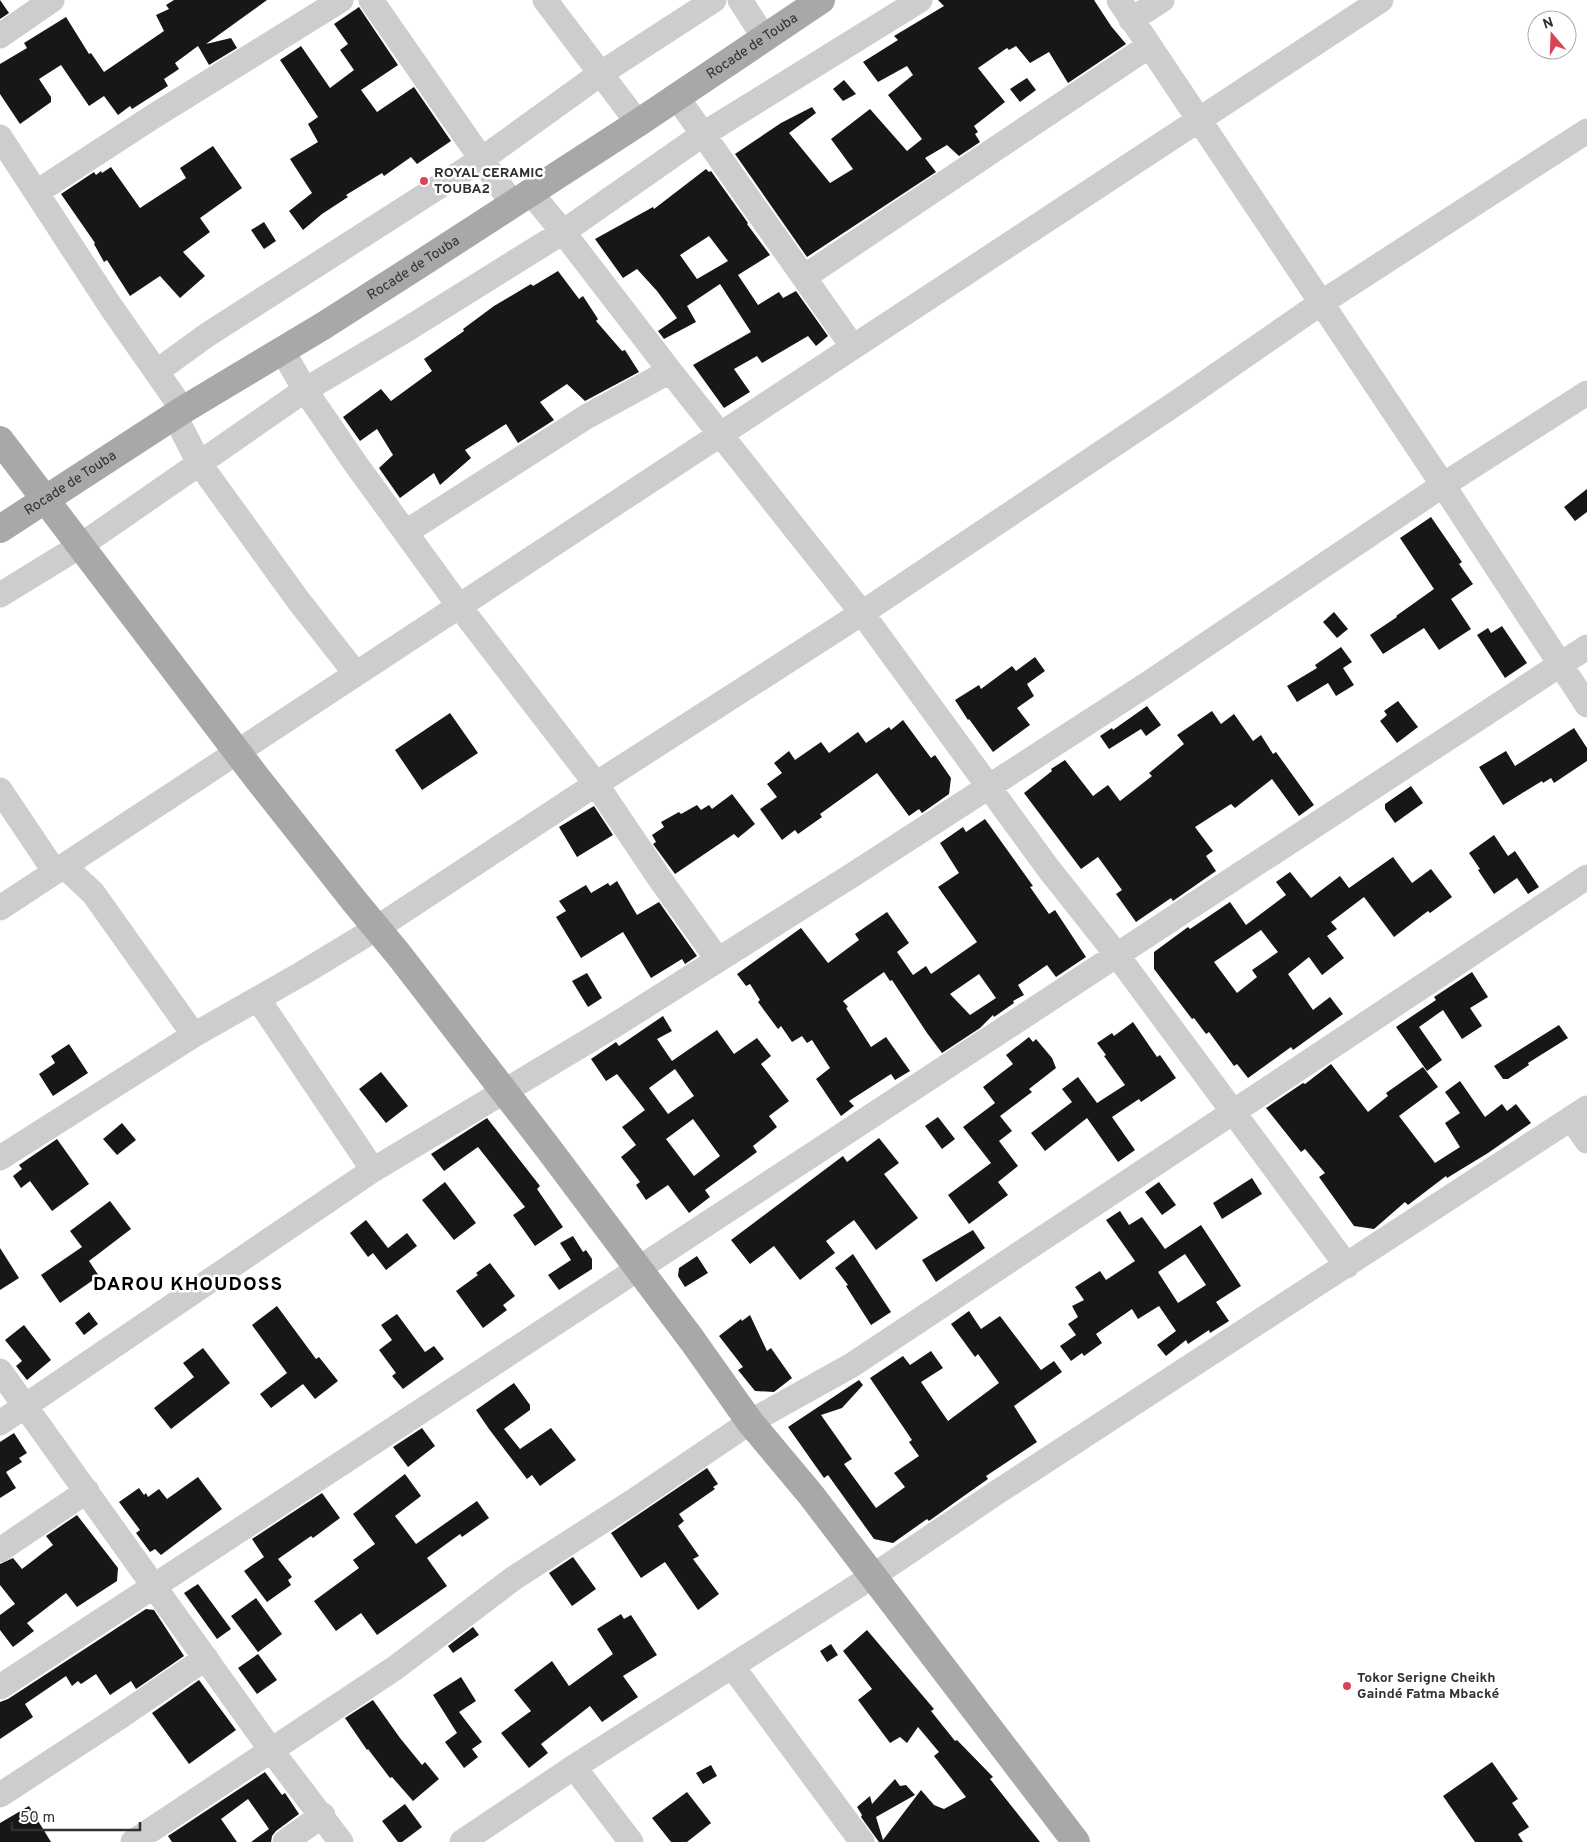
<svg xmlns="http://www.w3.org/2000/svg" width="1587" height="1842" viewBox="0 0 1587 1842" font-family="Overpass,sans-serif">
  <rect width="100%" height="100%" fill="#fff"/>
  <path fill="#171717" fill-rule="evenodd" d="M 0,0 L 9,13 L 0,19 Z
    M 174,0 L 267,0 L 206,44 L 231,38 L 237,48 L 209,65 L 198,46 L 175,63 L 179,69 L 164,79 L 168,86 L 132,109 L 130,106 L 118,115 L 104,96 L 89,106 L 61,65 L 39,79 L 51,97 L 51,102 L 20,124 L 0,94 L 0,64 L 27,48 L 24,43 L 66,17 L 89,54 L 91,53 L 104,72 L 164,31 L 156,15 L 169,9 L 166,5 Z
    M 938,0 L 1094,0 L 1111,26 L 1126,44 L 1068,83 L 1049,52 L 1030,63 L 1016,46 L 1009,50 L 1007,48 L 978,68 L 1005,102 L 974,126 L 978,132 L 975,134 L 980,142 L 959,156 L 947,145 L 925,158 L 936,172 L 807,257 L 735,154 L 781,123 L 812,107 L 816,113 L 789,133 L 830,183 L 853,169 L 831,139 L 870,109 L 907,151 L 922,139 L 888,95 L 913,75 L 907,66 L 878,82 L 863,62 L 898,40 L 894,36 L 944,6 Z
    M 359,7 L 398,65 L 361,90 L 377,112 L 414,87 L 451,141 L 417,164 L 411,157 L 384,176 L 382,173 L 346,195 L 348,197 L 322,214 L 303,230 L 289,211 L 312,193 L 290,159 L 318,142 L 308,124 L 318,117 L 280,60 L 301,46 L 330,88 L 354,70 L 340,50 L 348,44 L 334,24 Z
    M 1027,78 L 1036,90 L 1020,102 L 1010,89 Z
    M 844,80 L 856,94 L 843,101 L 833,89 Z
    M 213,146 L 242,188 L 200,218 L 210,232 L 183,252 L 205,276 L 180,298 L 160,276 L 130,296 L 107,260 L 104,262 L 94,244 L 95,243 L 61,194 L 94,172 L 96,175 L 101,171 L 102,173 L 111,167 L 140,208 L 186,178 L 180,168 Z
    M 706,169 L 709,172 L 711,171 L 748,223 L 747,224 L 770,255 L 738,275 L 758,305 L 779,292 L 783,298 L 796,291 L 828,336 L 816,346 L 808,336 L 762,363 L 757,356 L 734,369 L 750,392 L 724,408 L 693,365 L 751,332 L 720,284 L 687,306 L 696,322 L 664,339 L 658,331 L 677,318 L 657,291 L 637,269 L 623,278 L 595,239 L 653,207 L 654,209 ZM 709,236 L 728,261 L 697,279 L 680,255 Z
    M 264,222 L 276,241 L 264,249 L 251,230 Z
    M 558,271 L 579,299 L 583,296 L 598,319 L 596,321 L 622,351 L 625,350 L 639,372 L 585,401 L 567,384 L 540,402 L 554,420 L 518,443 L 506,424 L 465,450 L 471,458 L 440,485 L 434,473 L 400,498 L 379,468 L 393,455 L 377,429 L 360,441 L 343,417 L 381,389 L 391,401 L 432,371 L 424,359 L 464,331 L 463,329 L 494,306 L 531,284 L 533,286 Z
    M 1587,489 L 1587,512 L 1575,521 L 1564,507 Z
    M 1431,517 L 1462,562 L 1459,564 L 1473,584 L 1451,599 L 1471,629 L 1439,650 L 1424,628 L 1383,654 L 1370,635 L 1397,617 L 1396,616 L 1434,589 L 1400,538 Z
    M 1334,612 L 1348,629 L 1337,638 L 1323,622 Z
    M 1502,626 L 1527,663 L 1505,678 L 1477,635 L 1488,628 L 1491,633 Z
    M 1341,647 L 1352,662 L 1343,668 L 1354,685 L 1336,696 L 1328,683 L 1297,702 L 1287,686 L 1317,668 L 1315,665 Z
    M 1035,657 L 1045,671 L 1027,684 L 1034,696 L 1017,708 L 1030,725 L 993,752 L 969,719 L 968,720 L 955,700 L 979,685 L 981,689 L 1012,666 L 1016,671 Z
    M 1398,701 L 1418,727 L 1397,743 L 1380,721 L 1387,715 L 1384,711 Z
    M 1147,706 L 1161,725 L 1146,736 L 1141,729 L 1109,749 L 1100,736 L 1112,728 L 1113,730 Z
    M 1212,711 L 1221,724 L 1234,714 L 1253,741 L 1261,735 L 1273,754 L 1276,752 L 1314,805 L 1299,816 L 1272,779 L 1235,808 L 1231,804 L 1195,827 L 1213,851 L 1206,856 L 1216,871 L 1173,901 L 1171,898 L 1136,922 L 1116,894 L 1122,890 L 1098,857 L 1081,869 L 1024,793 L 1052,771 L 1051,769 L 1065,760 L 1093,796 L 1108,785 L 1120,801 L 1152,776 L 1149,773 L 1184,744 L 1177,735 Z
    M 450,713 L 478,753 L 422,790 L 395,750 Z
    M 903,720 L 931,758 L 935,755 L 951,778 L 949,794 L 922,813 L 919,809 L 909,816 L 877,773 L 820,814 L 822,817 L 798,834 L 795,830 L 782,840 L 760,809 L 777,797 L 767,784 L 782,773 L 774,763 L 789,751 L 795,760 L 821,742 L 829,753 L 858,732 L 866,743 L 889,727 L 891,730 Z
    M 1574,728 L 1587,748 L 1587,761 L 1554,783 L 1551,778 L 1543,783 L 1542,781 L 1503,805 L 1479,767 L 1506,751 L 1515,766 Z
    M 1411,786 L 1423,803 L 1395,823 L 1385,809 L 1385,804 Z
    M 732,794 L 755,824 L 738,838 L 734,834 L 675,874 L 653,844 L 656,842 L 652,835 L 664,827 L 661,822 L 679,812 L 681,814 L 697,805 L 701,810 L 709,805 L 712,809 Z
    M 594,806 L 613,835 L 577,857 L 559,827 Z
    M 985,819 L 1033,886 L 1030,887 L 1049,914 L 1055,910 L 1086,957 L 1056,977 L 1047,965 L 1018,985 L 1024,995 L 1013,1001 L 1014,1003 L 994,1017 L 993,1015 L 980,1028 L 942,1053 L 927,1033 L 892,980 L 890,981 L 884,972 L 843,1001 L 848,1007 L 846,1008 L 871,1047 L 886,1037 L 910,1071 L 895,1080 L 891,1074 L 849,1101 L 854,1106 L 841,1116 L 816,1079 L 830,1068 L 812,1040 L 807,1043 L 802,1036 L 792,1042 L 781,1026 L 778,1029 L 758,1002 L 760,1000 L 750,984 L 746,986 L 737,974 L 801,928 L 828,963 L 859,940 L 855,934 L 887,912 L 909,943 L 897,952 L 913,975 L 926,966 L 931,974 L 977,942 L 938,887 L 959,873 L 940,843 L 963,827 L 966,832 ZM 979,974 L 996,998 L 970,1015 L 950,994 Z
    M 1494,835 L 1508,856 L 1515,851 L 1539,887 L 1528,894 L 1517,878 L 1494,894 L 1478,870 L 1480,869 L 1469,853 Z
    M 1393,857 L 1412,883 L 1431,869 L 1452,897 L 1430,913 L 1428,911 L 1394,937 L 1364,897 L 1331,922 L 1337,929 L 1327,936 L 1344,958 L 1322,975 L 1309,957 L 1288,974 L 1313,1010 L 1330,997 L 1343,1014 L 1293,1050 L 1291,1047 L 1248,1078 L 1237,1064 L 1234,1066 L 1209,1032 L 1206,1034 L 1194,1018 L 1192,1019 L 1170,990 L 1154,969 L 1154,952 L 1188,927 L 1190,929 L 1230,902 L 1246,925 L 1286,895 L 1276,882 L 1290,872 L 1311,898 L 1340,876 L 1349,888 ZM 1261,930 L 1278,952 L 1252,970 L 1257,977 L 1237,993 L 1214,962 Z
    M 617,881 L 637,915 L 659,902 L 697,956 L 685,964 L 682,959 L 651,978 L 623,932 L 581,958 L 556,917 L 566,911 L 559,901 L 586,885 L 591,893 L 608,883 L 610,886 Z
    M 1472,972 L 1488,997 L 1470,1008 L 1482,1026 L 1462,1039 L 1443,1010 L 1419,1027 L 1442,1060 L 1427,1071 L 1396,1027 L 1436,1000 L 1434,997 Z
    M 587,973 L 602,998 L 588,1007 L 572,981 Z
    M 663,1016 L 672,1031 L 657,1039 L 672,1061 L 717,1030 L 734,1054 L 757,1038 L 771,1056 L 761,1064 L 789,1101 L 769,1116 L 777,1127 L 753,1146 L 757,1152 L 705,1190 L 710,1197 L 689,1213 L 668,1185 L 646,1200 L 636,1185 L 640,1182 L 621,1157 L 636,1145 L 622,1127 L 645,1110 L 617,1074 L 606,1081 L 591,1059 L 616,1042 L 619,1046 ZM 675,1069 L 694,1096 L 668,1114 L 649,1088 ZM 693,1119 L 720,1156 L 694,1176 L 666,1139 Z
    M 1133,1022 L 1157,1057 L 1160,1055 L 1176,1078 L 1141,1102 L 1139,1099 L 1112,1117 L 1135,1150 L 1118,1162 L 1087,1118 L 1045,1151 L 1031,1133 L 1072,1102 L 1062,1089 L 1078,1077 L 1097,1103 L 1125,1085 L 1104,1056 L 1106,1055 L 1097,1043 L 1112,1033 L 1114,1036 Z
    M 1559,1025 L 1568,1038 L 1528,1063 L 1529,1065 L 1508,1079 L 1503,1079 L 1494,1066 Z
    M 1029,1037 L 1033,1042 L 1036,1039 L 1052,1058 L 1056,1068 L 1029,1089 L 1032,1092 L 1000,1116 L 1012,1131 L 999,1141 L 1018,1166 L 998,1182 L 1008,1195 L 969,1224 L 948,1195 L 991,1163 L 963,1127 L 995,1103 L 983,1087 L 1013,1064 L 1006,1055 Z
    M 69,1044 L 88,1073 L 53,1096 L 39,1074 L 55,1063 L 51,1056 Z
    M 1331,1064 L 1368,1112 L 1388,1096 L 1386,1093 L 1423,1067 L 1438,1087 L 1399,1116 L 1435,1163 L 1460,1147 L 1445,1123 L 1460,1113 L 1445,1092 L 1460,1081 L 1485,1117 L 1502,1104 L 1507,1111 L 1516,1104 L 1531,1123 L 1488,1153 L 1447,1178 L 1446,1176 L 1408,1205 L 1405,1202 L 1374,1229 L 1354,1226 L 1319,1177 L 1325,1173 L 1305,1149 L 1301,1152 L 1266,1108 L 1303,1083 L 1305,1084 Z
    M 381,1072 L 408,1106 L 386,1123 L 359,1089 Z
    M 938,1117 L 955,1139 L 942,1149 L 925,1126 Z
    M 487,1118 L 540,1186 L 537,1189 L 563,1227 L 535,1246 L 513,1215 L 525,1207 L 478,1147 L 444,1171 L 431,1154 Z
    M 122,1123 L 136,1140 L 117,1155 L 103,1139 Z
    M 879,1138 L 899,1163 L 884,1174 L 918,1218 L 876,1250 L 854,1220 L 826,1241 L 835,1253 L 800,1280 L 774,1246 L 750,1264 L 731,1240 L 843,1156 L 847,1162 Z
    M 57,1139 L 89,1184 L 52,1211 L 30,1181 L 21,1188 L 13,1176 L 22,1169 L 19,1165 Z
    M 1252,1178 L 1262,1194 L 1222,1219 L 1213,1203 Z
    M 445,1182 L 476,1223 L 454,1240 L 422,1200 Z
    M 1159,1182 L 1176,1205 L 1162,1215 L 1145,1192 Z
    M 110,1201 L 131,1229 L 89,1261 L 99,1276 L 60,1303 L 41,1275 L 82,1247 L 70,1231 Z
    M 1120,1211 L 1129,1225 L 1142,1217 L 1165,1249 L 1201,1225 L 1241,1286 L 1216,1302 L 1229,1321 L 1210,1333 L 1209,1330 L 1188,1344 L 1186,1340 L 1166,1356 L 1157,1345 L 1176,1331 L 1159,1306 L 1138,1319 L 1132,1309 L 1096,1334 L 1102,1343 L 1084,1356 L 1082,1353 L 1071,1361 L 1060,1346 L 1076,1335 L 1068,1324 L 1078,1317 L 1072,1306 L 1084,1300 L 1075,1287 L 1100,1271 L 1106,1280 L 1135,1261 L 1106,1220 ZM 1185,1254 L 1206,1285 L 1178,1303 L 1158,1272 Z
    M 366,1220 L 388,1248 L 407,1233 L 417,1246 L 386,1270 L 373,1253 L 368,1257 L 350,1233 Z
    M 973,1230 L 985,1248 L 936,1282 L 922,1260 Z
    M 573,1236 L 583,1252 L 586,1250 L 592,1259 L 592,1269 L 559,1290 L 548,1275 L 571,1260 L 560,1243 Z
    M 0,1248 L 19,1278 L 0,1290 Z
    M 853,1254 L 891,1312 L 871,1325 L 846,1286 L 848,1285 L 835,1268 Z
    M 697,1256 L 708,1273 L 685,1287 L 678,1276 L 679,1268 Z
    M 490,1263 L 515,1296 L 503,1305 L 507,1310 L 483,1328 L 456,1291 L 478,1275 L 476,1273 Z
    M 277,1306 L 316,1359 L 319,1357 L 338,1381 L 315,1399 L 303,1384 L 271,1408 L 260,1394 L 287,1373 L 252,1325 Z
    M 969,1311 L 981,1329 L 1000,1316 L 1041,1370 L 1054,1361 L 1062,1372 L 1014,1406 L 1037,1442 L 986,1476 L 988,1479 L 961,1498 L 929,1521 L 927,1519 L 893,1543 L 874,1539 L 828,1475 L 824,1478 L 788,1427 L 859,1380 L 863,1385 L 842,1408 L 821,1415 L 852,1459 L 844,1464 L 876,1508 L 905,1487 L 894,1473 L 919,1456 L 909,1442 L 912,1440 L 870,1378 L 903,1356 L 910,1365 L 931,1351 L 943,1368 L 921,1382 L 948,1421 L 999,1383 L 978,1354 L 975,1357 L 951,1324 Z
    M 89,1312 L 98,1324 L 84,1335 L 75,1323 Z
    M 397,1314 L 425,1352 L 434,1346 L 444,1359 L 403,1389 L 392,1376 L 396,1373 L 379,1350 L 392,1340 L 381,1325 Z
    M 750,1315 L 767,1351 L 771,1348 L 792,1378 L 774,1392 L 755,1391 L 738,1370 L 743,1367 L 719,1336 L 741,1319 L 742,1321 Z
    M 24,1325 L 51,1360 L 27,1380 L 16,1366 L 22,1361 L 5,1340 Z
    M 203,1348 L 230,1383 L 171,1429 L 154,1408 L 194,1377 L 183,1363 Z
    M 514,1383 L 530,1405 L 530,1410 L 504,1429 L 520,1449 L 551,1428 L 576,1460 L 540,1486 L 532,1475 L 527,1479 L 489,1429 L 476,1410 Z
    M 422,1428 L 435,1446 L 408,1467 L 393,1447 Z
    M 14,1433 L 27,1453 L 19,1458 L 22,1462 L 6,1472 L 16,1488 L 0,1498 L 0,1442 Z
    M 707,1468 L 718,1484 L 713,1487 L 715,1489 L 679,1514 L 684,1521 L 678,1526 L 699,1556 L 693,1559 L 719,1594 L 698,1610 L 665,1562 L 641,1578 L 611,1533 Z
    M 405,1474 L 421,1496 L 395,1516 L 416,1544 L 477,1501 L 489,1518 L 462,1537 L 460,1534 L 427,1558 L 447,1586 L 377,1635 L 361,1613 L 336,1631 L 314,1601 L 359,1568 L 353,1560 L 375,1544 L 353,1514 Z
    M 198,1477 L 222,1509 L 161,1555 L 155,1549 L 150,1552 L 136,1533 L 140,1530 L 119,1502 L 139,1488 L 144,1495 L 146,1493 L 148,1497 L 159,1489 L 167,1499 Z
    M 322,1493 L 340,1518 L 313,1538 L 311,1536 L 278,1559 L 292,1577 L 288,1580 L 291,1585 L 267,1602 L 244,1571 L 264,1557 L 252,1539 Z
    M 77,1515 L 118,1568 L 117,1581 L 77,1607 L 66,1593 L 27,1623 L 34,1631 L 13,1647 L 0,1630 L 0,1615 L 15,1604 L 0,1585 L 0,1564 L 13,1558 L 22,1569 L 53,1545 L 46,1536 Z
    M 573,1557 L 596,1589 L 572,1606 L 549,1573 Z
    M 198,1584 L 231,1629 L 217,1639 L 184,1593 Z
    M 256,1598 L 282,1634 L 258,1652 L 231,1616 Z
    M 146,1609 L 154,1610 L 184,1656 L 136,1689 L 131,1681 L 110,1695 L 96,1674 L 81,1684 L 78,1681 L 72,1686 L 66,1676 L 25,1704 L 33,1717 L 0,1739 L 0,1702 L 8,1699 Z
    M 621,1614 L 624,1619 L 631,1615 L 657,1655 L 623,1676 L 638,1697 L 602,1722 L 590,1706 L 541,1744 L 548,1753 L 529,1768 L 501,1733 L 531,1711 L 514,1690 L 552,1661 L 569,1686 L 613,1654 L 597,1629 Z
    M 473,1627 L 479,1635 L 453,1653 L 448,1646 Z
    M 867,1630 L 934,1709 L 931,1711 L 955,1741 L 957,1740 L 993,1777 L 990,1779 L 1040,1842 L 879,1842 L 861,1817 L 862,1815 L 857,1807 L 870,1796 L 872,1804 L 895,1779 L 900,1786 L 906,1785 L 915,1795 L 876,1817 L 883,1840 L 921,1790 L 934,1805 L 944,1809 L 966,1797 L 934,1756 L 939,1752 L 918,1727 L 907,1743 L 900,1737 L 890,1743 L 858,1700 L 872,1689 L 843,1651 Z
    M 831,1644 L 838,1655 L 827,1662 L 820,1651 Z
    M 258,1654 L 277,1680 L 257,1694 L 238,1668 Z
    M 461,1677 L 476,1701 L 459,1712 L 482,1742 L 472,1749 L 478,1757 L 464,1768 L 445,1742 L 457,1733 L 433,1695 Z
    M 199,1680 L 236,1730 L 189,1764 L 152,1713 Z
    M 373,1700 L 400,1738 L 422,1765 L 425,1762 L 439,1779 L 413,1801 L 392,1777 L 390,1778 L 368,1749 L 367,1750 L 345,1718 Z
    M 1492,1762 L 1518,1799 L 1512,1803 L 1529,1827 L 1518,1834 L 1523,1842 L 1475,1842 L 1443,1796 Z
    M 711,1765 L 717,1776 L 703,1784 L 696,1773 Z
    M 265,1772 L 282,1795 L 285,1793 L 299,1814 L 276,1831 L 272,1836 L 271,1842 L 251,1842 L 269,1829 L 248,1799 L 221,1819 L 237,1842 L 172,1842 L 168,1836 Z
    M 687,1792 L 711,1823 L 687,1842 L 671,1842 L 652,1818 Z
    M 405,1804 L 422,1827 L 402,1842 L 398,1842 L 382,1821 Z
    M 29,1806 L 51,1842 L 0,1842 L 0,1823 Z"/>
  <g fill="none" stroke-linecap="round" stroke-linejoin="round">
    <path stroke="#cdcdcd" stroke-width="25" d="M 371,0 L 512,203
      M 545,0 L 638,123
      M 740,0 L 765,39
      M 1119,0 L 1443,485 L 1587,705
      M 1131,20 L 1162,0
      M 0,36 L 52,0
      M 676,96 L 853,347
      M 0,137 L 111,307 L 183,410
      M 37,192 L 154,116 L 341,0
      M 530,192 L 563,232 L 670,371 L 862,613 L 1048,868 L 1117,955 L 1347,1266
      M 804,277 L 1149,46
      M 282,350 L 305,390 L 355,463 L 459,606 L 596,784 L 662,882 L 718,960
      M 156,372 L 207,335 L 482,159 L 600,74 L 714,0
      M 175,416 L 199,463 L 298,600 L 356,674
      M 406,532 L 586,417 L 670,371
      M 0,595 L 80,546 L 305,390 L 401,333 L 563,232 L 702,135 L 920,0
      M 0,790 L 55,872
      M 64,866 L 93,893 L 194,1035
      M 0,908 L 1381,0
      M 258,999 L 373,1170
      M 1571,1118 L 1587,1141
      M 0,1158 L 194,1035 L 301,974 L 377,928 L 596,784 L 862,613 L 1188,395 L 1321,303 L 1587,131
      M 0,1371 L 271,1750 L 341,1842
      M 0,1423 L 373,1170 L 615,1025 L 854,874 L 1152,681 L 1443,485 L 1587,393
      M 0,1550 L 87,1491
      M 732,1666 L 862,1842
      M 0,1687 L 1587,647
      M 574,1767 L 631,1842
      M 0,1795 L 118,1718 L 206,1658
      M 133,1842 L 395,1668 L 514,1578 L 632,1502 L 750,1422 L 852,1365 L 1587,877
      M 285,1842 L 323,1815
      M 462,1842 L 574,1767 L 873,1576 L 996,1493 L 1587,1108"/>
    <g stroke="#a8a8a8" stroke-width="28">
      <path d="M 0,440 L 257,778 L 355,902 L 399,955 L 548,1148 L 692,1340 L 750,1422 L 811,1495 L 1076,1842"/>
      <path id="s1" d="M 0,529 L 183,410 L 323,326 L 417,266 L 638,123 L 821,0"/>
    </g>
  </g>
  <g fill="#d44558" stroke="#fff" stroke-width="2">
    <circle cx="424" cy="181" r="5"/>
    <circle cx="1347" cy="1686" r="5"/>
  </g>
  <g text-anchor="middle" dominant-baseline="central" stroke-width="5" stroke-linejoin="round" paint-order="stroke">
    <g font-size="14" fill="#303030" stroke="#fff">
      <text stroke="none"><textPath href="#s1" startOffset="894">Rocade de Touba</textPath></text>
      <text stroke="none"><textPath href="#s1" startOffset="489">Rocade de Touba</textPath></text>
      <text stroke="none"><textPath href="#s1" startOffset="84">Rocade de Touba</textPath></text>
    </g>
    <g font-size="14" font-weight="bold" fill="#303030" stroke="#fff" text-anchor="start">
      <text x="434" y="173">ROYAL CERAMIC<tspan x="434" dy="16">TOUBA2</tspan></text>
      <text x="1357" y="1678">Tokor Serigne Cheikh<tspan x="1357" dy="16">Gaindé Fatma Mbacké</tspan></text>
    </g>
    <g font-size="19" font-weight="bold" letter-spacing="1" fill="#000" stroke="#fff">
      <text x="188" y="1285">DAROU KHOUDOSS</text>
    </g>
  </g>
  <g transform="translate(1552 35) rotate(341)"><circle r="24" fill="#ffffff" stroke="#acacac"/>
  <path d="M0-4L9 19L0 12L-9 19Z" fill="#d44558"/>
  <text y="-8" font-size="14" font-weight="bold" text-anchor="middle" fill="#303030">N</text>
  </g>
  <path d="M12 1822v8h128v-8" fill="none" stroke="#303030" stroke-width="2.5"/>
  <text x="20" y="1822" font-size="15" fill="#303030" stroke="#ffffff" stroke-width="4" paint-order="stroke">50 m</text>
</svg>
